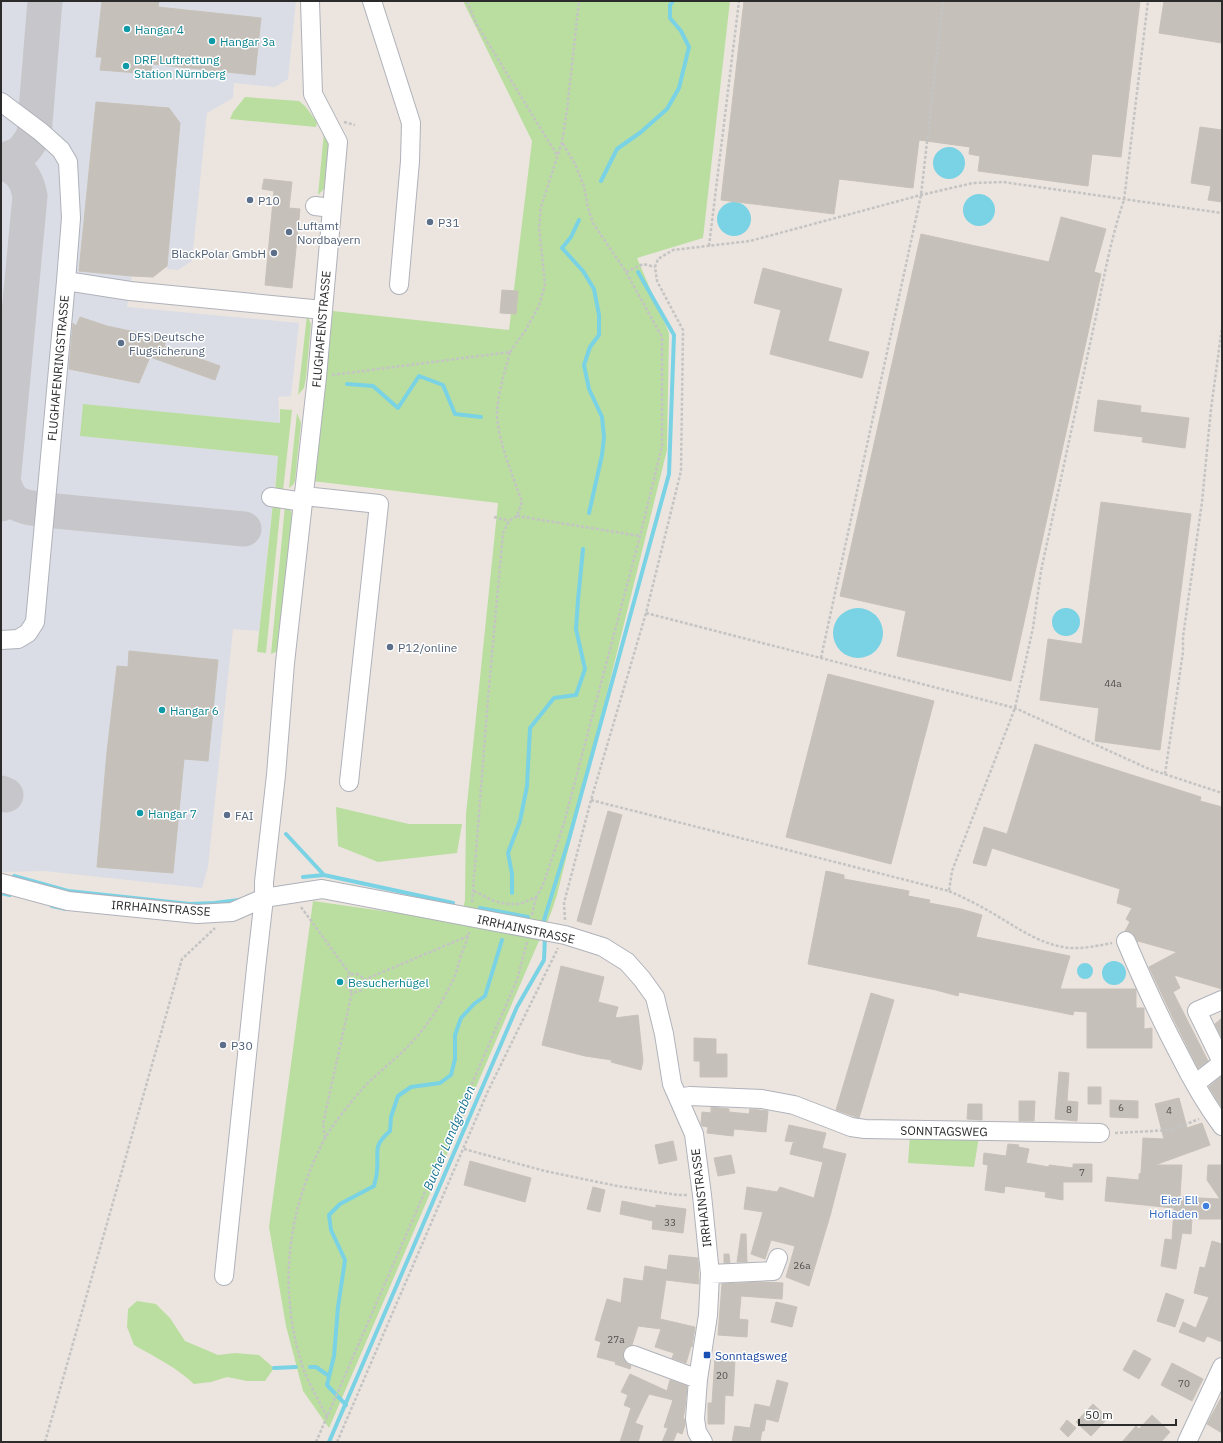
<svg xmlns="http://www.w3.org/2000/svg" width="1223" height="1443" viewBox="0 0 1223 1443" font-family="'IBM Plex Sans',sans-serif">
  <rect width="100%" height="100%" fill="#ece5df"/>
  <path fill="#dadde5" d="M 1,1 L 296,1 L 288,79 L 275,87 L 234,83 L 233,98 L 207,113 L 192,261 L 178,270 L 167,269 L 167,266 L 153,277 L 132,276 L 127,307 L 299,323 L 291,396 L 278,397 L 280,423 L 83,405 L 81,436 L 278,456 L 259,631 L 233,629 L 208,867 L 202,888 L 44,871 L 1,872 Z"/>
  <path fill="#badea0" d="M 463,1 L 730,1 L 703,238 L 637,258 L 669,333 L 667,450 L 557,895 L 551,913 L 329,1428 L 303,1391 L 286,1326 L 269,1227 L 313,901 L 460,922 L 465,900 L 466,814 L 498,503 L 312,481 L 333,311 L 509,330 L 532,141 Z
    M 245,97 L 299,101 L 305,106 L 317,122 L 316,127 L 230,119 L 233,112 Z
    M 324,132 L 329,144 L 324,189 L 318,195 Z
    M 307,315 L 311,324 L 306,378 L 304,388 L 298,395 Z
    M 83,404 L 280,423 L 280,409 L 292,410 L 283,491 L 275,491 L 278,456 L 80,436 Z
    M 297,413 L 301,423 L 295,481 L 293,485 L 289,488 Z
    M 273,503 L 281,503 L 266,653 L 257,652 Z
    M 285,505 L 290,509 L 292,514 L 279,647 L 278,651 L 271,654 Z
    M 336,807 L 409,824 L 462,824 L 457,853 L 378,862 L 338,846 Z
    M 910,1135 L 979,1137 L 974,1167 L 908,1163 Z
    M 137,1301 L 156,1304 L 170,1318 L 185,1341 L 218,1355 L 235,1353 L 259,1355 L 274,1368 L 265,1381 L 247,1381 L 227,1377 L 211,1382 L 194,1384 C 176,1367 155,1357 134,1345 L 127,1327 L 128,1309 Z"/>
  <path fill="#7ad2e5" d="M933 163a16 16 0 1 1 32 0a16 16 0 1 1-32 0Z
    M963 210a16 16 0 1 1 32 0a16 16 0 1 1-32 0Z
    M717 219a17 17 0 1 1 34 0a17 17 0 1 1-34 0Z
    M1052 622a14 14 0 1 1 28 0a14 14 0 1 1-28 0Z
    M833 633a25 25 0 1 1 50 0a25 25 0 1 1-50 0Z
    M1102 973a12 12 0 1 1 24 0a12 12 0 1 1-24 0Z
    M1077 971a8 8 0 1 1 16 0a8 8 0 1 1-16 0Z"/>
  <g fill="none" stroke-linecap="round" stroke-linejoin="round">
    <path stroke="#7ad2e5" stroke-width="4" d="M 601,181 L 617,149 L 641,132 L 667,109 L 679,88 L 689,47 L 681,31 L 670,18 L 670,5 L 673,1
      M 579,220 L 571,237 L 562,248 L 583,271 L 594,289 L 599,315 L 599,335 L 590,347 L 584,365 L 589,389 L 602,417 L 604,437 L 602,455 L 589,513
      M 347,384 L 373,386 L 398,408 L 419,376 L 443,385 L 455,414 L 481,417
      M 286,834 L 324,875 L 453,903
      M 14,876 L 68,891 L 190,904 L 215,903 L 239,900
      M 303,877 L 324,875
      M 1,893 L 10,895
      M 512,893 L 512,874 L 508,853 L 520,821 L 527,786 L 530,728 L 554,698 L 576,695 L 585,669 L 576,629 L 578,600 L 583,549
      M 52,906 L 66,909
      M 480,908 L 528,917
      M 544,926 L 544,920 L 569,839 L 669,474 L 674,335 L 638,272
      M 310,1367 L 316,1367 L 329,1376
      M 274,1368 L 296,1367
      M 346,1405 L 327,1385 L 334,1356 L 338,1307 L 345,1260 L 331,1230 L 329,1215 L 340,1204 L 374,1186 C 375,1181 377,1176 377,1170 C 379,1150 372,1147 390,1131 L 391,1117 L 398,1096 L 411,1087 L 440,1083 L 451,1075 L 455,1059 L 455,1035 L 461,1018 L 474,1004 L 485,996 L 502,940
      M 329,1442 L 517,1007 L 544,960 L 545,936"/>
    <path stroke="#c7c6ca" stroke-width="35" d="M 1,160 C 19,170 26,175 30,196 L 1,504
      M 1,160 C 21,156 24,152 34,135 L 45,1
      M 3,481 C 11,507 20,506 45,510 L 244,529
      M 1,793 L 6,795"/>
  </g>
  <path fill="#c5c0ba" stroke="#c7c1b8" d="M 102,1 L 159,1 L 158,7 L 261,18 L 255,75 L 152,64 L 151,74 L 100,70 L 102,57 L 96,57 Z
    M 744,1 L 1140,1 L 1121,157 L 1092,154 L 1088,186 L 978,171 L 980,156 L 969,154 L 970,147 L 919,140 L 913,188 L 839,179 L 834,214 L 721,200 Z
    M 1164,1 L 1222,1 L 1222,43 L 1159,33 Z
    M 96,102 L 169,108 L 180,123 L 167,266 L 153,277 L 132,276 L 79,271 Z
    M 1200,127 L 1222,130 L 1222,202 L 1208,200 L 1211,186 L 1191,183 Z
    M 264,179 L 292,182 L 289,208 L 300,209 L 292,288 L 265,285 L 274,191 L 262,189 Z
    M 1061,217 L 1106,229 L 1094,272 L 1101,274 L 1011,681 L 897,656 L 906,611 L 840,596 L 921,234 L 1049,262 Z
    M 763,268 L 842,289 L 828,341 L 869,352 L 862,378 L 770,354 L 781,310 L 754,303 Z
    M 502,290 L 518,291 L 516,314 L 500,313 Z
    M 80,317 L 107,326 L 167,339 L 164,346 L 220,366 L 215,380 L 150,357 L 139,383 L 69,369 L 73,323 L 76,326 Z
    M 1098,400 L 1141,406 L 1140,412 L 1189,418 L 1185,448 L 1142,442 L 1143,437 L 1094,431 Z
    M 1101,502 L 1191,514 L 1160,750 L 1095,741 L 1099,708 L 1040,700 L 1048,639 L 1082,644 Z
    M 129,651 L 218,660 L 208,761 L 184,759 L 173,873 L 97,867 L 107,752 L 117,666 L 128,667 Z
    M 828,674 L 934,701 L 891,864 L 786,837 Z
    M 1035,744 L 1201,797 L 1200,801 L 1222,807 L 1222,989 L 1174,975 L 1180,988 L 1173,992 L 1208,1061 L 1198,1068 L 1174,1020 L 1149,967 L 1177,952 L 1138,941 L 1138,942 L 1133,933 L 1125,931 L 1130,922 L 1126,919 L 1132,908 L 1117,903 L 1120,889 L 992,848 L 986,866 L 973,863 L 984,827 L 1007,834 Z
    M 608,811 L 622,815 L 591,925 L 577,921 Z
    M 826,871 L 844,875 L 844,879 L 909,891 L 908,896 L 930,900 L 929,903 L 961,909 L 982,915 L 976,937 L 1070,956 L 1060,989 L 1136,989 L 1136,1008 L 1144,1008 L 1144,1029 L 1152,1028 L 1152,1048 L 1087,1048 L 1087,1012 L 1074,1011 L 1073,1015 L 959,992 L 958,996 L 936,990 L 808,964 Z
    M 561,966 L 604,977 L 598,1002 L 618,1007 L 615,1018 L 638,1015 L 643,1061 L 641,1070 L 611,1062 L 612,1060 L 585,1056 L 542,1045 Z
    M 871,993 L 894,1000 L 859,1118 L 836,1110 Z
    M 1222,1018 L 1222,1038 L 1215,1024 Z
    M 694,1038 L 716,1039 L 716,1054 L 727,1054 L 727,1077 L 700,1077 L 700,1061 L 694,1061 Z
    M 1059,1072 L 1069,1073 L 1067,1101 L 1078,1102 L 1077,1121 L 1055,1119 Z
    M 1222,1076 L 1222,1108 L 1209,1087 Z
    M 1088,1087 L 1101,1087 L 1101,1104 L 1088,1104 Z
    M 1179,1098 L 1187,1128 L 1202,1123 L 1210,1145 L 1155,1165 L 1182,1165 L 1180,1197 L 1220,1199 L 1207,1180 L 1208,1165 L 1222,1165 L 1222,1219 L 1192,1219 L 1191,1234 L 1182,1233 L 1176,1269 L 1161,1266 L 1165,1239 L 1172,1240 L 1174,1208 L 1105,1201 L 1107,1177 L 1139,1180 L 1139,1174 L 1141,1173 L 1143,1138 L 1164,1139 L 1155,1104 Z
    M 1110,1100 L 1138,1101 L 1138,1118 L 1110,1117 Z
    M 1019,1101 L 1035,1101 L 1034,1121 L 1019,1121 Z
    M 968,1104 L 982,1104 L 982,1120 L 967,1119 Z
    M 711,1107 L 729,1109 L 729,1112 L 749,1114 L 750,1109 L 768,1111 L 766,1132 L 734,1129 L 733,1136 L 707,1133 L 708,1127 L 702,1126 L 701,1123 L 702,1112 L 711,1113 Z
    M 789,1125 L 826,1133 L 822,1148 L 846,1154 L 830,1216 L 809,1286 L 786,1277 L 795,1246 L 771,1240 L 765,1259 L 751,1254 L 763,1212 L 744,1209 L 747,1187 L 777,1192 L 780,1187 L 814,1198 L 823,1162 L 790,1154 L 793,1143 L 797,1142 L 785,1141 Z
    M 673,1141 L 677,1160 L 659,1164 L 655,1145 Z
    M 1008,1144 L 1019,1145 L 1018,1147 L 1029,1149 L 1026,1163 L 1049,1167 L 1049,1165 L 1073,1168 L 1073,1164 L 1092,1164 L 1092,1182 L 1063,1182 L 1063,1200 L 1045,1197 L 1046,1192 L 1005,1186 L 1004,1193 L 985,1190 L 988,1165 L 983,1164 L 984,1153 L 1006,1156 Z
    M 731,1155 L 735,1173 L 718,1176 L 714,1158 Z
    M 470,1161 L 531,1178 L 525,1202 L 464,1185 Z
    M 593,1187 L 605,1190 L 600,1212 L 587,1209 Z
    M 622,1201 L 656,1208 L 656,1205 L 686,1209 L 683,1233 L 652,1229 L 653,1221 L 620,1214 Z
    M 741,1234 L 746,1234 L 747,1262 L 737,1262 Z
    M 1212,1241 L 1222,1244 L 1222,1342 L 1207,1336 L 1204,1342 L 1179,1332 L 1183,1322 L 1196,1328 L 1209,1297 L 1194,1293 L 1200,1267 L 1205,1268 Z
    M 724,1254 L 729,1254 L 730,1263 L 724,1263 Z
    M 669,1255 L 698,1258 L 699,1284 L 666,1280 L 660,1319 L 695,1327 L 692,1347 L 691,1346 L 686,1363 L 672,1358 L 674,1353 L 655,1347 L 661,1329 L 638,1326 L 632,1345 L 627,1347 L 623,1352 L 623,1357 L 625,1361 L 631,1366 L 630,1369 L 615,1364 L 616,1362 L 597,1357 L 601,1342 L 595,1340 L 607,1299 L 621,1303 L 624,1278 L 643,1281 L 645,1266 L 667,1270 Z
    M 762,1282 L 783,1283 L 782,1299 L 741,1296 L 739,1319 L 748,1320 L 747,1337 L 718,1335 L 722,1284 Z
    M 1166,1293 L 1184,1300 L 1175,1327 L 1157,1321 Z
    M 776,1302 L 797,1307 L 792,1327 L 771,1322 Z
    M 1134,1350 L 1151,1359 L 1139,1379 L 1123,1370 Z
    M 715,1357 L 735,1359 L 733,1396 L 725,1395 L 724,1424 L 708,1424 L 708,1403 L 712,1403 Z
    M 1172,1363 L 1203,1379 L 1192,1401 L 1161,1385 Z
    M 630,1374 L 667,1391 L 670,1380 L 687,1386 L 685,1408 L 683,1419 L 685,1419 L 685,1425 L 682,1434 L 677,1432 L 673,1442 L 662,1442 L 668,1428 L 664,1427 L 673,1400 L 649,1394 L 635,1423 L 643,1426 L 638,1442 L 620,1442 L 631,1408 L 624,1405 L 628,1395 L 621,1392 Z
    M 777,1380 L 788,1383 L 778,1422 L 766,1419 L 764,1431 L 762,1431 L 760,1442 L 732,1442 L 735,1426 L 750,1428 L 755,1404 L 770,1407 Z
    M 1222,1396 L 1222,1433 L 1207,1424 Z
    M 1093,1404 L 1108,1418 L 1091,1436 L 1076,1422 Z
    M 1152,1415 L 1170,1432 L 1161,1442 L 1122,1442 L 1136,1426 L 1139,1429 Z
    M 1067,1420 L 1076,1428 L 1068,1437 L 1060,1429 Z"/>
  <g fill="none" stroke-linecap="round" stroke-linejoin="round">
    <g stroke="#afb2ba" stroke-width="20">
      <path id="minor" d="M 372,1 L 411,123 L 410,161 L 399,285
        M 1,102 L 41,132 L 61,150 L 68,162 L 71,218 L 66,281 L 35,622 L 28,633 L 18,639 L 1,640
        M 315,206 L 332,208
        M 66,281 L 130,291 L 323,310
        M 304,496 L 379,504 L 349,782
        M 271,497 L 303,502
        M 1,883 L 68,901 L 197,914 L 232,912 L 264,898 L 322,889 L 565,935 L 603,947 L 627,962 L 642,979 L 655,997 L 664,1034 L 672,1084 L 694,1134 L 702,1195 L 710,1274 L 708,1315 L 698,1379 L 695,1419 L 697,1432 L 703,1442
        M 1126,941 C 1142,979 1159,1016 1178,1052 C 1191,1078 1205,1103 1222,1126
        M 1222,1000 L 1197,1011 L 1222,1062
        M 1195,1084 L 1222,1063
        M 678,1098 L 690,1096 L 762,1099 L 794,1105 L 851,1127 L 865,1129 L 1100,1133
        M 710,1274 L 773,1271 L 778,1258
        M 224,1276 L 256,968 L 264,898 L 264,882 L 276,775 L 285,663 L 317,377 L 338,142 L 313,94 L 310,1
        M 633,1355 L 698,1379
        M 1187,1442 L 1222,1367"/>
    </g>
    <path stroke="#c4c4c4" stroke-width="2.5" stroke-dasharray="3 2" stroke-linecap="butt" d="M 467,1 L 477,25 L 557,155
      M 344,122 L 355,125
      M 709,246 L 739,1
      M 626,272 L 643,264 L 655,267
      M 510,352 L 525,331 L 539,306 L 545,284 L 539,228 L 541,207 L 562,142 L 567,110 L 579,1
      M 332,375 L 510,352 C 505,371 499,390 497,410 C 496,437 513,476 522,502 L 517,516 L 509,521 L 503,533 L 488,698 L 472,903
      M 517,516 L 640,536
      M 494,517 L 509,521
      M 646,613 L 1015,708 L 1149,769 L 1222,793
      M 821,658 L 921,195 L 943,1
      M 1165,774 L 1183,652 L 1183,637 L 1202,502 L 1211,409 L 1222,327
      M 591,800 L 949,891 L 952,871 L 1015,708 L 1033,628 L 1041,571 L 1098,307 C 1105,271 1112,235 1124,200 L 1148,1
      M 474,891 L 494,901 L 506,904 L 520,904 L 536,897 L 543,885 L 564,823 L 640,536 L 662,446 L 662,337 L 626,272 L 593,223 L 588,208 L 584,186 L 575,164 L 562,142
      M 949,891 C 962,897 975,903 987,910 C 1012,924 1035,942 1063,947 C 1079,950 1096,946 1112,943
      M 301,907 L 350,974
      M 532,915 L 536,897
      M 565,920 L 564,903 L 591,800 L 646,613 L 681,471 L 683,330 L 657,281 L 655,267 L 658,259 L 673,250 L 750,241 L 921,195 L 973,183 L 1003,182 L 1222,213
      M346 983a9 9 0 1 1 18 0a9 9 0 1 1-18 0Z
      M 364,980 L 468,936
      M 1115,1133 L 1171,1130 L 1199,1119
      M 325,1138 L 323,1124 L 352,992
      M 464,1149 L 545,1171 L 617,1186 L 678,1195 L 687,1195
      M 327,1417 C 319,1400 308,1383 302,1365 C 278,1288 287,1211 324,1140 C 335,1121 350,1103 364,1087 C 379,1071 398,1058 413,1041 C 428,1025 441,1004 451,984 C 456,975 458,965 461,955 C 464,948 467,940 469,932
      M 45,1442 L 182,959 L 215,928
      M 316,1442 L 517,980 L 527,942
      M 337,1442 L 488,1091 L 558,948"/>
    <use href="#minor" stroke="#fff" stroke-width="18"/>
  </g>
  <g fill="#0f9aa8" stroke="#fff" stroke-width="1.5">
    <circle cx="127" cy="29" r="4"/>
    <circle cx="212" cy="41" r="4"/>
    <circle cx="126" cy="66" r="4"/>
    <circle cx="162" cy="710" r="4"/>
    <circle cx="140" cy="813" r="4"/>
    <circle cx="340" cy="982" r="4"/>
  </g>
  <g fill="#5c6f8a" stroke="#fff" stroke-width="1.5">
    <circle cx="250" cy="200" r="4"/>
    <circle cx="430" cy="222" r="4"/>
    <circle cx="289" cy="232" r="4"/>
    <circle cx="274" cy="253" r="4"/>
    <circle cx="121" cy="343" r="4"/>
    <circle cx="390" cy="647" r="4"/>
    <circle cx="227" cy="815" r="4"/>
    <circle cx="223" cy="1045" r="4"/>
  </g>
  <circle fill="#3f7fe0" stroke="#fff" stroke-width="1.5" cx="1206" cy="1206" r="4"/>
  <rect fill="#1a4fb4" stroke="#fff" stroke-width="1.5" x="703" y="1351" width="8" height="8" rx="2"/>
  <g text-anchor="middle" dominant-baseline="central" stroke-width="3" stroke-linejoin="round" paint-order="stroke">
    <g font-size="10" fill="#52504f">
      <text x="1113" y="683">44a</text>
      <text x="1121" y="1107">6</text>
      <text x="1069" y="1109">8</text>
      <text x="1169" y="1110">4</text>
      <text x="1082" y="1172">7</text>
      <text x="670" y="1222">33</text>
      <text x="802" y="1265">26a</text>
      <text x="616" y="1339">27a</text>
      <text x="722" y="1375">20</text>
      <text x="1184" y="1383">70</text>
    </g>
    <g font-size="12" fill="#0d838f" stroke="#fff" text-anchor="start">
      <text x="135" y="29">Hangar 4</text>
      <text x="220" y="41">Hangar 3a</text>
      <text x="134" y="59">DRF Luftrettung<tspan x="134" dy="14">Station Nürnberg</tspan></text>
      <text x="170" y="710">Hangar 6</text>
      <text x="148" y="813">Hangar 7</text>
      <text x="348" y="982">Besucherhügel</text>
    </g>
    <g font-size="12" fill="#4e5e75" stroke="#fff" text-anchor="start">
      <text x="258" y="200">P10</text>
      <text x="438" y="222">P31</text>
      <text x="297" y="225">Luftamt<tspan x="297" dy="14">Nordbayern</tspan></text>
      <text x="266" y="253" text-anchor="end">BlackPolar GmbH</text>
      <text x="129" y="336">DFS Deutsche<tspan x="129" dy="14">Flugsicherung</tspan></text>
      <text x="398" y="647">P12/online</text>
      <text x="235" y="815">FAI</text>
      <text x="231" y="1045">P30</text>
    </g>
    <g font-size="12" fill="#2b2b2b" stroke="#fff">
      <text transform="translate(321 329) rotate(-85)">FLUGHAFENSTRASSE</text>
      <text transform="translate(58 368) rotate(-85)">FLUGHAFENRINGSTRASSE</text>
      <text transform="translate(161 908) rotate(4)">IRRHAINSTRASSE</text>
      <text transform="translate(526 929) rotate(12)">IRRHAINSTRASSE</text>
      <text transform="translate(944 1131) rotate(1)">SONNTAGSWEG</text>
      <text transform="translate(701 1198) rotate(-97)">IRRHAINSTRASSE</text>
    </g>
    <g font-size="12" fill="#366cbe" stroke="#fff" text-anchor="end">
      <text x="1198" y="1199">Eier Ell<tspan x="1198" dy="14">Hofladen</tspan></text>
    </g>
    <g font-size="12" fill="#164399" stroke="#fff" text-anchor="start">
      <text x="715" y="1355">Sonntagsweg</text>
    </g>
    <g font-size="13" font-style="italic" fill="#197292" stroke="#fff">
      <text transform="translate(449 1138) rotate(-67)">Bucher Landgraben</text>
    </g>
  </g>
  <rect width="1223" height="1443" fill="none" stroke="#2b2b2b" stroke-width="4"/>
  <path d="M1079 1419v6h97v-6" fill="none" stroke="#2b2b2b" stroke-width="2"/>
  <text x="1085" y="1419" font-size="12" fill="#2b2b2b" stroke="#ffffff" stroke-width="3" paint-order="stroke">50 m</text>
</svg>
